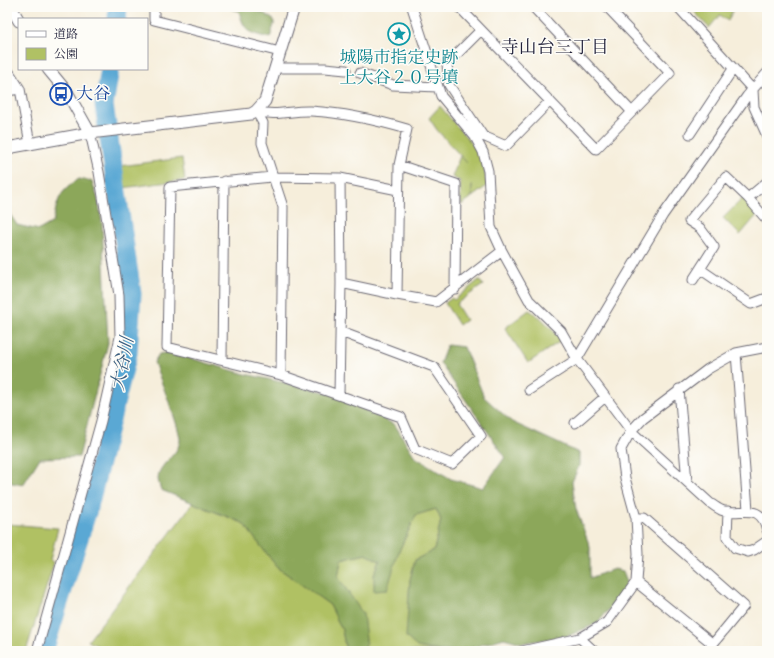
<svg xmlns="http://www.w3.org/2000/svg" width="774" height="658" viewBox="0 0 774 658" font-family="'IM FELL DW Pica','Noto Serif JP',serif">
  <rect width="100%" height="100%" fill="#fdfcf7"/>
  <filter id="ink" filterUnits="userSpaceOnUse"><feTurbulence type="fractalNoise" baseFrequency=".025" numOctaves="2"/><feDisplacementMap in="SourceGraphic" scale="8" xChannelSelector="R" yChannelSelector="G"/><feConvolveMatrix kernelMatrix="1 2 1 2 8 2 1 2 1" color-interpolation-filters="sRGB"/></filter>
  <filter id="wash" filterUnits="userSpaceOnUse"><feTurbulence type="fractalNoise" baseFrequency=".012" numOctaves="4" result="noise"/><feDisplacementMap in="SourceGraphic" scale="16" xChannelSelector="R" yChannelSelector="G"/><feGaussianBlur stdDeviation="0.9" result="paint"/><feColorMatrix in="noise" values="0 0 0 0 0 0 0 0 0 0 0 0 0 0 0 0 0 1.4 0 .05"/><feComposite in="paint" operator="in"/></filter>
  <g filter="url(#wash)">
    <rect width="100%" height="100%" fill="#f6eedb"/>
    <path fill="#b0c164" stroke="#697250" d="M 690,7 L 734,7 L 728,21 L 720,15 L 709,28 Z
      M 440,106 L 477,150 L 483,162 L 487,186 L 472,197 L 472,185 L 471,198 L 461,205 L 460,181 L 452,177 L 460,156 L 467,163 L 437,130 L 429,118 Z
      M 182,158 L 185,180 L 122,188 L 120,166 Z
      M 744,197 L 758,214 L 740,235 L 723,218 Z
      M 479,280 L 483,285 L 456,304 L 466,320 L 459,325 L 445,303 L 452,298 L 454,300 Z
      M 529,310 L 541,318 L 562,340 L 528,363 L 505,328 Z
      M 193,503 L 243,523 L 277,567 L 330,605 L 342,630 L 346,651 L 108,651 L 88,641 Z
      M 436,509 L 441,520 L 434,550 L 415,560 L 410,580 L 409,596 L 417,647 L 439,651 L 365,651 L 366,639 L 338,577 L 341,560 L 366,554 L 380,561 L 374,575 L 399,551 L 416,515 Z
      M 7,524 L 58,528 L 50,560 L 54,563 L 26,651 L 7,651 Z"/>
    <path fill="#8ca75a" stroke="#57644a" d="M 224,7 L 256,7 L 257,11 L 265,14 L 275,21 L 270,38 C 251,34 244,32 239,11 Z
      M 79,179 L 92,181 L 98,199 L 102,223 L 108,343 L 79,457 L 40,458 L 23,485 L 7,482 L 7,210 L 17,225 L 39,230 L 53,222 C 58,198 59,192 79,179 Z
      M 447,345 L 464,347 L 484,397 L 512,422 L 579,453 L 579,466 L 572,482 L 576,509 L 590,547 L 590,578 L 614,569 L 623,571 L 626,579 L 626,587 L 598,623 L 568,636 L 522,643 L 504,638 L 461,651 L 439,651 L 417,647 L 406,637 L 410,580 L 415,560 L 434,550 L 441,520 L 436,509 L 416,515 L 399,551 L 387,590 L 374,591 L 374,575 L 380,561 L 366,554 L 341,560 L 338,577 L 363,614 L 366,639 L 365,651 L 346,651 L 342,630 L 330,605 L 277,567 L 243,523 L 161,490 C 160,487 158,482 158,478 C 158,464 178,456 180,441 C 181,430 159,377 154,362 L 159,354 L 169,352 L 241,373 L 334,394 L 395,425 L 415,457 L 451,479 L 483,488 L 505,457 L 440,363 Z"/>
    <g fill="none" stroke-linecap="round" stroke-linejoin="round">
      <path stroke="#5aa8d4" stroke-width="19" d="M 117,19 L 118,7
        M 44,651 L 89,506 L 128,353 L 132,294 L 104,105 L 110,69"/>
    </g>
  </g>
  <g filter="url(#ink)">
    <g fill="none" stroke-linecap="round" stroke-linejoin="round">
      <g stroke="#6c6973" stroke-width="11">
        <path id="minor" d="M 154,7 L 154,20 L 280,52
          M 412,7 L 441,96 L 475,137 L 483,152 L 488,171 L 491,227 L 502,251 L 529,300 L 561,331 L 577,359 L 631,431 L 710,503 C 713,505 717,508 721,510 C 739,517 760,500 767,530
          M 459,7 L 596,149 L 670,73 L 607,7
          M 533,7 L 632,112
          M 678,7 L 753,90 L 754,107 L 767,136
          M 481,30 L 447,64 L 449,85 L 483,136 L 506,146 L 550,101
          M 276,68 L 325,68 L 346,70
          M 7,69 L 20,89 L 30,144
          M 360,73 L 393,85 L 437,87
          M 7,91 L 20,89
          M 256,111 C 276,117 291,110 311,111 C 343,113 376,120 407,129 L 399,165 L 397,295 L 341,283 L 339,394
          M 256,111 L 263,123 L 262,143 L 283,207 L 281,375
          M 690,134 L 733,69
          M 399,165 L 456,184 L 455,289
          M 340,178 L 341,283
          M 767,182 L 748,198 L 767,220
          M 700,269 L 751,304 L 767,298
          M 693,280 L 714,247 L 700,228 L 689,221 L 726,177 L 748,198
          M 397,295 L 436,302 L 502,251
          M 341,332 L 434,367 L 481,436 L 452,464 L 415,449 L 401,417 L 281,375 L 167,347 L 170,187 L 272,177 L 340,178 L 398,190
          M 736,353 L 748,510
          M 222,359 L 224,181
          M 679,389 L 687,482
          M 529,390 L 577,359 L 663,215 L 747,96 L 767,73
          M 575,423 L 605,397
          M 728,511 L 727,537 L 735,548 L 748,552 L 754,550 L 767,541
          M 636,518 L 644,518 L 744,606 L 707,651
          M 636,582 L 713,644
          M 580,638 L 594,651
          M 37,651 L 101,421 L 120,337 L 119,295 L 99,172 L 90,133
          M 522,651 L 580,638 L 607,622 L 636,582 L 638,554 L 636,518 L 625,478 L 621,449 L 631,431 L 643,418 L 708,369 L 736,353 L 767,347"/>
      </g>
      <g stroke="#6c6973" stroke-width="13">
        <path id="tertiary" d="M 11,7 L 19,21
          M 48,69 L 67,92 L 90,133
          M 7,148 L 90,133 L 251,114 L 256,111 L 265,101 L 294,7"/>
      </g>
      <use href="#minor" stroke="#fff" stroke-width="9"/>
      <use href="#tertiary" stroke="#fff" stroke-width="11"/>
    </g>
  </g>
  <defs>
    <g id="sight-ring" transform="scale(1.15)"><circle r="9.5" fill="#fdfcf7" stroke="#0f9aa8" stroke-width="1.5"/><path d="M0-6L1.8-2.2L6-1.7L2.9 1.2L3.7 5.4L0 3.3L-3.7 5.4L-2.9 1.2L-6-1.7L-1.8-2.2Z" fill="#0f9aa8"/></g>
    <g id="bus-ring" transform="scale(1.15)"><circle r="9.5" fill="#fdfcf7" stroke="#1a4fb4" stroke-width="1.5"/><path d="M-5-6H5V4H4V6H2V4H-2V6H-4V4H-5ZM-3.5-4V0h7V-4ZM-3.5 1.2v1.5H-2V1.2ZM2 1.2v1.5H3.5V1.2Z" fill="#1a4fb4"/></g>
  </defs>
  <g fill-rule="evenodd">
    <use href="#sight-ring" x="399" y="34"/>
    <use href="#bus-ring" x="61" y="94"/>
  </g>
  <g text-anchor="middle" dominant-baseline="central" stroke-width="3" stroke-linejoin="round" paint-order="stroke">
    <g font-size="17" fill="#0d838f" stroke="#fdfcf7">
      <text x="399" y="58">城陽市指定史跡<tspan x="399" dy="20">上大谷２０号墳</tspan></text>
    </g>
    <g font-size="17" fill="#164399" stroke="#fdfcf7" text-anchor="start">
      <text x="76" y="94">大谷</text>
    </g>
    <g font-size="18" fill="#22223b" stroke="#fdfcf7">
      <text x="555" y="48">寺山台三丁目</text>
    </g>
    <g font-size="18" font-style="italic" fill="#3b5e80" stroke="#fdfcf7">
      <text transform="translate(123 364) rotate(-79)">大谷川</text>
    </g>
  </g>
  <rect width="774" height="658" fill="none" stroke="#fdfcf7" stroke-width="24"/>
  <rect x="18" y="18" width="130" height="52" fill="#fdfcf7" stroke="#a5a5ac"/>
  <rect x="26" y="31" width="20" height="6" fill="#ffffff" stroke="#a5a5ac"/>
  <text x="54" y="38" font-size="12" fill="#22223b">道路</text>
  <rect x="26" y="48" width="20" height="12" fill="#b0c164" stroke="#a5a5ac"/>
  <text x="54" y="58" font-size="12" fill="#22223b">公園</text>
</svg>
